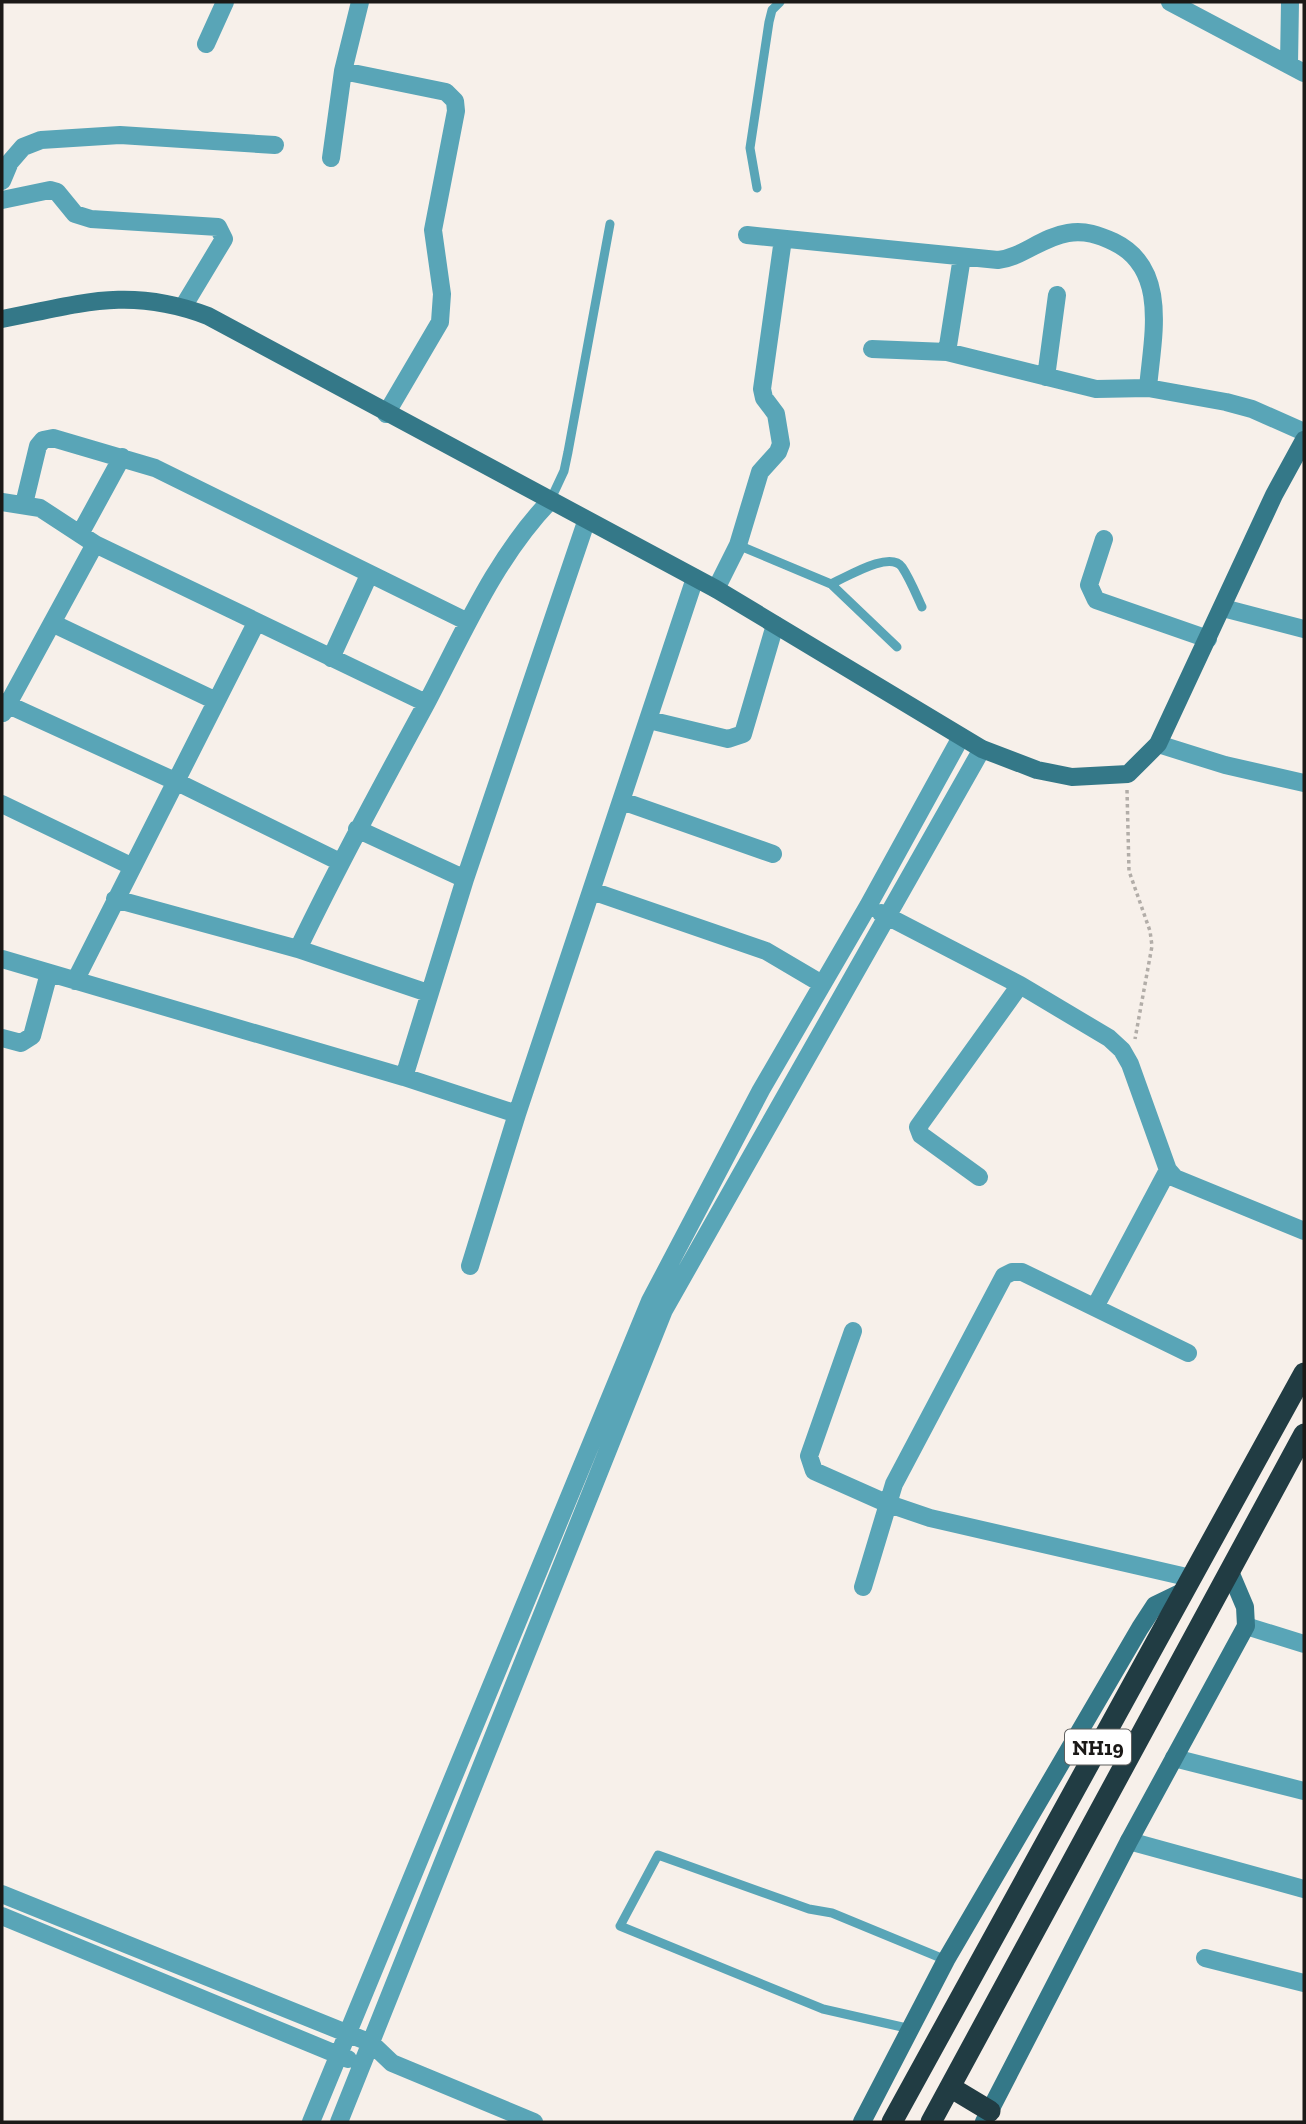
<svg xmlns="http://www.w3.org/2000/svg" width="1306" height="2124" viewBox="0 0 1306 2124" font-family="'Zilla Slab',serif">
  <rect width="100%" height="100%" fill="#f7f0ea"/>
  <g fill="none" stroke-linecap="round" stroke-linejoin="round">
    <path stroke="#b2ada8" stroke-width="3.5" stroke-dasharray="3.5 3.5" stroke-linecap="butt" d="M 1127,790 L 1129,871 L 1150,931 L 1152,946 L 1135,1039"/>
    <path stroke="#59a5b7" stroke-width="9" d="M 757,188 L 750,148 L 769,22 L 772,10 L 780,2
      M 550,501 L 564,471 L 568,452 L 610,224
      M 738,545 L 831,584 L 897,647
      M 831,584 C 847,577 890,550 902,567 C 910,579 916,594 922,607
      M 911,2029 L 823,2009 L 620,1926 L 658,1855 L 809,1909 L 832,1913 L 946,1960"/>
    <path stroke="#59a5b7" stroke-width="18" d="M 1170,2 L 1304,73
      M 206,44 L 225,2
      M 1289,64 L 1290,2
      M 343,71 L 446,92 L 455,101 L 456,111 L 433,230 L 442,294 L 440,322 L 386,414
      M 331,158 L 343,71 L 360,2
      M 2,181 L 10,162 L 23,147 L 41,140 L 120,135 L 275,145
      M 2,200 L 50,190 L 57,192 L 75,214 L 91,219 L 218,227 L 224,239 L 183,307
      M 747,235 L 998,260 C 1023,257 1042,237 1068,233 C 1085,230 1099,235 1114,242 C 1170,269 1152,339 1148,388
      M 872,349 L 947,352 L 1096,389 L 1148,388 L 1226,402 L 1252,409 L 1304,432
      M 947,352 L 962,257
      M 1046,377 L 1057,295
      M 2,502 L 40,508 L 95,544 L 426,703
      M 24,504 L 38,446 L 43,440 L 53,438 L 155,468 L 468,622
      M 80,534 L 122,457
      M 1104,539 L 1089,585 L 1096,600 L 1208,639
      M 716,589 L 738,545 L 760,472 L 778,452 L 781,444 L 776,414 L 764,398 L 762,389 L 783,239
      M 1223,608 L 1304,629
      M 52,623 L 216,701
      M 331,658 L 369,575
      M 2,702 L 177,782 L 340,862
      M 3,713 L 95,544
      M 649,720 L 728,739 L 743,734 L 775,625
      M 1158,744 L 1225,765 L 1304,783
      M 622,801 L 773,854
      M 2,804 L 131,866
      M 357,829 L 465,879
      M 592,891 L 766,951 L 822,984
      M 115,899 L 298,949 L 428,993
      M 881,913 L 1020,985 L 1109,1038 L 1122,1050 L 1130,1064 L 1168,1170 L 1175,1178 L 1304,1231
      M 298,949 C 338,866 382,785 426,704 C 463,634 495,558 550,501
      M 2,959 L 404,1077 L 517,1114
      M 75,981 L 256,623
      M 2,1038 L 21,1043 L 32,1036 L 49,973
      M 404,1077 L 465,879 L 586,522
      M 979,1177 L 921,1135 L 918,1127 L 1020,985
      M 470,1266 L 517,1114 L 695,578
      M 1095,1307 L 1168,1170
      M 853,1331 L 809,1456 L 814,1471 L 886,1503 L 930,1518 L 1191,1578
      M 863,1587 L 894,1484 L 1004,1276 L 1012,1272 L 1022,1272 L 1188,1353
      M 1246,1626 L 1304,1644
      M 1174,1758 L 1304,1791
      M 1129,1841 L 1304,1889
      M 2,1894 L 371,2043 L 392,2063 L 534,2122
      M 2,1916 L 348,2059
      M 1205,1958 L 1304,1983
      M 311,2122 L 650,1301 L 761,1090 L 868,906 L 961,737
      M 339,2122 L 664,1310 L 982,749"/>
    <path stroke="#347888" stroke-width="18" d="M 2,319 C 80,304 129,286 208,316 L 716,589 L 982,749 L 1037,770 L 1072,777 L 1128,774 L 1158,744 L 1274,495 L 1304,440
      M 862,2122 L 946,1960 L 1140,1628 L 1155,1605 L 1184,1591
      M 984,2122 L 1129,1841 L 1246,1626 L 1245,1607 L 1231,1574"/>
    <path stroke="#213c43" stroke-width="21" d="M 950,2087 L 990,2111
      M 892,2122 L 1304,1373
      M 931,2122 L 1304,1434"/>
  </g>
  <g text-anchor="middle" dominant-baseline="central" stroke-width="7" stroke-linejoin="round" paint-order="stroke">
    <rect fill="#fff" stroke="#5f5e5d" stroke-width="2" x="1065" y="1729.5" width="66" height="35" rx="5"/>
    <g font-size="21" font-weight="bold" fill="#1b1917">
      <text x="1098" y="1747">NH19</text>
    </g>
  </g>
  <rect width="1306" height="2124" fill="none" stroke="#1b1917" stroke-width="7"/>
</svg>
